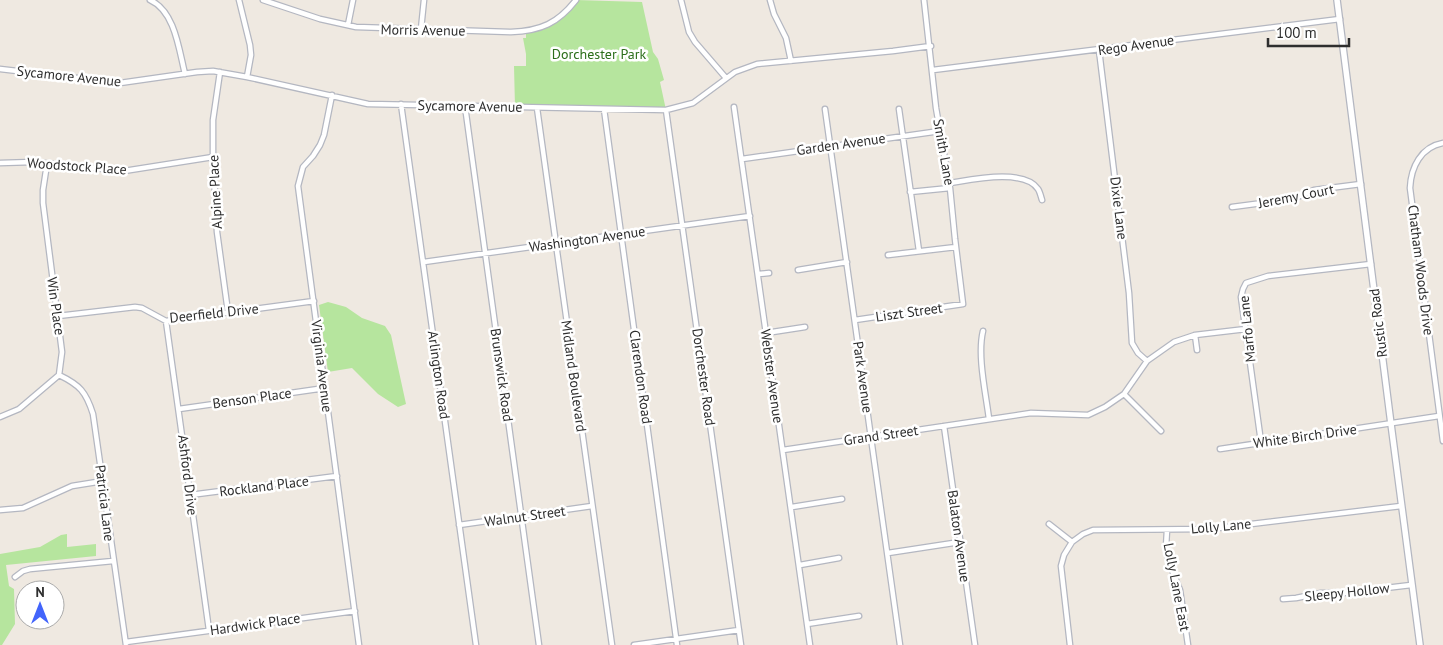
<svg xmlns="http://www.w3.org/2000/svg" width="1443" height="645" viewBox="0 0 1443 645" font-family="'PT Sans',sans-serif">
  <rect width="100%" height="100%" fill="#efe9e1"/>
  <path fill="#b6e59e" d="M 576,0 L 642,2 L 653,52 L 658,59 L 664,80 L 660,82 L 666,110 L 515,107 L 514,66 L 526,66 L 526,54 L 523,38 L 526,38 L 526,31 L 550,25 Z
    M 328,302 L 346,307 L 362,318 L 385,326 L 391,335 L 406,404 L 398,407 L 378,394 L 352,368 L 328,372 L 319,305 Z
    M 67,534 L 67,547 L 96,544 L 96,556 L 6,565 L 9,586 L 14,589 L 15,624 L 2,645 L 0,645 L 0,554 L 40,547 L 61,535 Z"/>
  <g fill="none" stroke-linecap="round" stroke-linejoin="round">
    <g stroke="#b4b7c1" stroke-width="7">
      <path id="minor" d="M 150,0 C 175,11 179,50 185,74
        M 239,0 L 250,45 L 251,55 L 247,77
        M 263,0 L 320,19 L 356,27 L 511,32 C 541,31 558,23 576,0
        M 681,0 L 689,32 L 695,42 L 726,78
        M 770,0 L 774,14 L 786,38 L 791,61
        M 348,25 L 353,0
        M 421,29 L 424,0
        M 1099,50 L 1129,293 L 1132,343 L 1138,353 L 1147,361
        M 0,69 L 120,83 L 197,72 L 213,71 L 247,77 L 368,104 L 666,110 L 693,103 L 735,72 L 757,64 L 893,51 L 931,46
        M 933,70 L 1340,19
        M 220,72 L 213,120 L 213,157 L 217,232 L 228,312
        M 332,95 L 324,135 L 320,145 L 313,156 L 303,167 L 298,186 L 359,645
        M 401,104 L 476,645
        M 465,106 L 539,645
        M 734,107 L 810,645
        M 537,108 L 612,645
        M 604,109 L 677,645
        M 825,109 L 900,645
        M 899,109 L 919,251
        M 666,110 L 741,645
        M 1443,143 C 1421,147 1411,167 1410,188 L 1443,441
        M 742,159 L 940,131
        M 0,163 L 33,162 L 124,171 L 213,157
        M 950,183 C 970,180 1024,168 1038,189 C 1040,192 1041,197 1042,200
        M 910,192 L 950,188
        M 1232,207 L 1293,199 L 1314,190 L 1361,184
        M 888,255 L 956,247
        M 424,262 L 750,216
        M 798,270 L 847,262
        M 759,274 L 769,273
        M 58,316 L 135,307 L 142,308 L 166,321 L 314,301
        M 855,320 L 963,304 L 955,239 L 950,188 L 936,108 L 924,0
        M 166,321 L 209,630
        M 983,331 C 977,356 986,394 989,419
        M 766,333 L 805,327
        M 1195,335 L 1197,350
        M 59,375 C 80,385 86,392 93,414 L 126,645
        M 1124,394 L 1161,431
        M 179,409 L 325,388
        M 0,417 L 19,409 L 59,375 L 62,352 L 43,203 L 43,190 L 47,164
        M 944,426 L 975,645
        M 1261,442 L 1241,297 L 1243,289 L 1246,283 L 1268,276 L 1371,264
        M 1220,449 L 1439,416
        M 783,450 L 1031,413 L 1088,415 L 1105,407 L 1124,394 L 1147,361 L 1174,342 L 1195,335 L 1246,329
        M 190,495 L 337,476
        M 792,507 L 842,499
        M 0,510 L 23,508 L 72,486 L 103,481
        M 1049,524 L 1072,542
        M 459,525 L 592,506
        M 1167,530 L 1166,547 L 1168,560 L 1180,590 L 1188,645
        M 888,553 L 960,542
        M 800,565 L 839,558
        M 15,577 L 23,571 L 30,569 L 113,561
        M 1283,599 L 1296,598 L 1321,593 L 1344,593 L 1411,585
        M 807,624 L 859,616
        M 126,642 L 355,611
        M 634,645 L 739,630
        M 1070,645 L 1061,566 L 1064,555 L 1072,542 L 1083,534 L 1093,530 L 1210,529 L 1401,506"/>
    </g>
    <g stroke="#b4b7c1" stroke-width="8">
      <path id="tertiary" d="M 1337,0 L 1391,424 L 1420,645"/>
    </g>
    <use href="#minor" stroke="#fff" stroke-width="4.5"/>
    <use href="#tertiary" stroke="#fff" stroke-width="5.5"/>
  </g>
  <g text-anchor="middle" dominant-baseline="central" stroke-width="5" stroke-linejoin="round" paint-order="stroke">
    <g font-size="14" fill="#2e2e2e" stroke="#fff">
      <text transform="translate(423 30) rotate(1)">Morris Avenue</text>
      <text transform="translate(1136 45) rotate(-8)">Rego Avenue</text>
      <text transform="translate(69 76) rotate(6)">Sycamore Avenue</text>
      <text transform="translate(470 106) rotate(1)">Sycamore Avenue</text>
      <text transform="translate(841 144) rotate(-8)">Garden Avenue</text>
      <text transform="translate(944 152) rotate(80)">Smith Lane</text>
      <text transform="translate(77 166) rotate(4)">Woodstock Place</text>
      <text transform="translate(215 192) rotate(-93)">Alpine Place</text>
      <text transform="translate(1296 196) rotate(-11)">Jeremy Court</text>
      <text transform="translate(1119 208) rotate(83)">Dixie Lane</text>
      <text transform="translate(587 239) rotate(-8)">Washington Avenue</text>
      <text transform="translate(1421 270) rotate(83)">Chatham Woods Drive</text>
      <text transform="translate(56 306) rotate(82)">Win Place</text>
      <text transform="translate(909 312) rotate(-8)">Liszt Street</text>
      <text transform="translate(214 313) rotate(-6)">Deerfield Drive</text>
      <text transform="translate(1378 323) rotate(-97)">Rustic Road</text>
      <text transform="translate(1247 329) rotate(-96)">Marfo Lane</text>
      <text transform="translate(322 366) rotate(83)">Virginia Avenue</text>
      <text transform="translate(439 375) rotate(82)">Arlington Road</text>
      <text transform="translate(502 375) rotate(82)">Brunswick Road</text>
      <text transform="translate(574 376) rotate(82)">Midland Boulevard</text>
      <text transform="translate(772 376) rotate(82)">Webster Avenue</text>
      <text transform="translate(641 377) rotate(82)">Clarendon Road</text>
      <text transform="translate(704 377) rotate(82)">Dorchester Road</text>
      <text transform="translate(863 377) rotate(82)">Park Avenue</text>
      <text transform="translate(252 398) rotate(-8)">Benson Place</text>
      <text transform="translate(881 435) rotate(-8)">Grand Street</text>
      <text transform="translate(1305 436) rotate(-8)">White Birch Drive</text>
      <text transform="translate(188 475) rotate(83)">Ashford Drive</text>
      <text transform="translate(264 486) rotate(-7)">Rockland Place</text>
      <text transform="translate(105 503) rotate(83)">Patricia Lane</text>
      <text transform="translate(525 516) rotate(-8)">Walnut Street</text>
      <text transform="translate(1221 526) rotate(-5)">Lolly Lane</text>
      <text transform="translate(959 536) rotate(82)">Balaton Avenue</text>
      <text transform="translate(1177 587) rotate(79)">Lolly Lane East</text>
      <text transform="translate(1347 592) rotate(-6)">Sleepy Hollow</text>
      <text transform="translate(255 624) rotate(-8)">Hardwick Place</text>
    </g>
    <g font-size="14" fill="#2c6e1b" stroke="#fff">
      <text x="599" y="54">Dorchester Park</text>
    </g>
  </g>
  <g transform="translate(40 605)"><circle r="24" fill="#ffffff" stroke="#ababab"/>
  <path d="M0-4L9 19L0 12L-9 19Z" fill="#4264fb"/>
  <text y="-8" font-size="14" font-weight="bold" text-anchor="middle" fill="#2e2e2e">N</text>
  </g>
  <path d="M1268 38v8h81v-8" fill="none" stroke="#2e2e2e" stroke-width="2.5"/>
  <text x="1276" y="38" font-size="15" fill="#2e2e2e" stroke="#ffffff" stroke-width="4" paint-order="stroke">100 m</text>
</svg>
